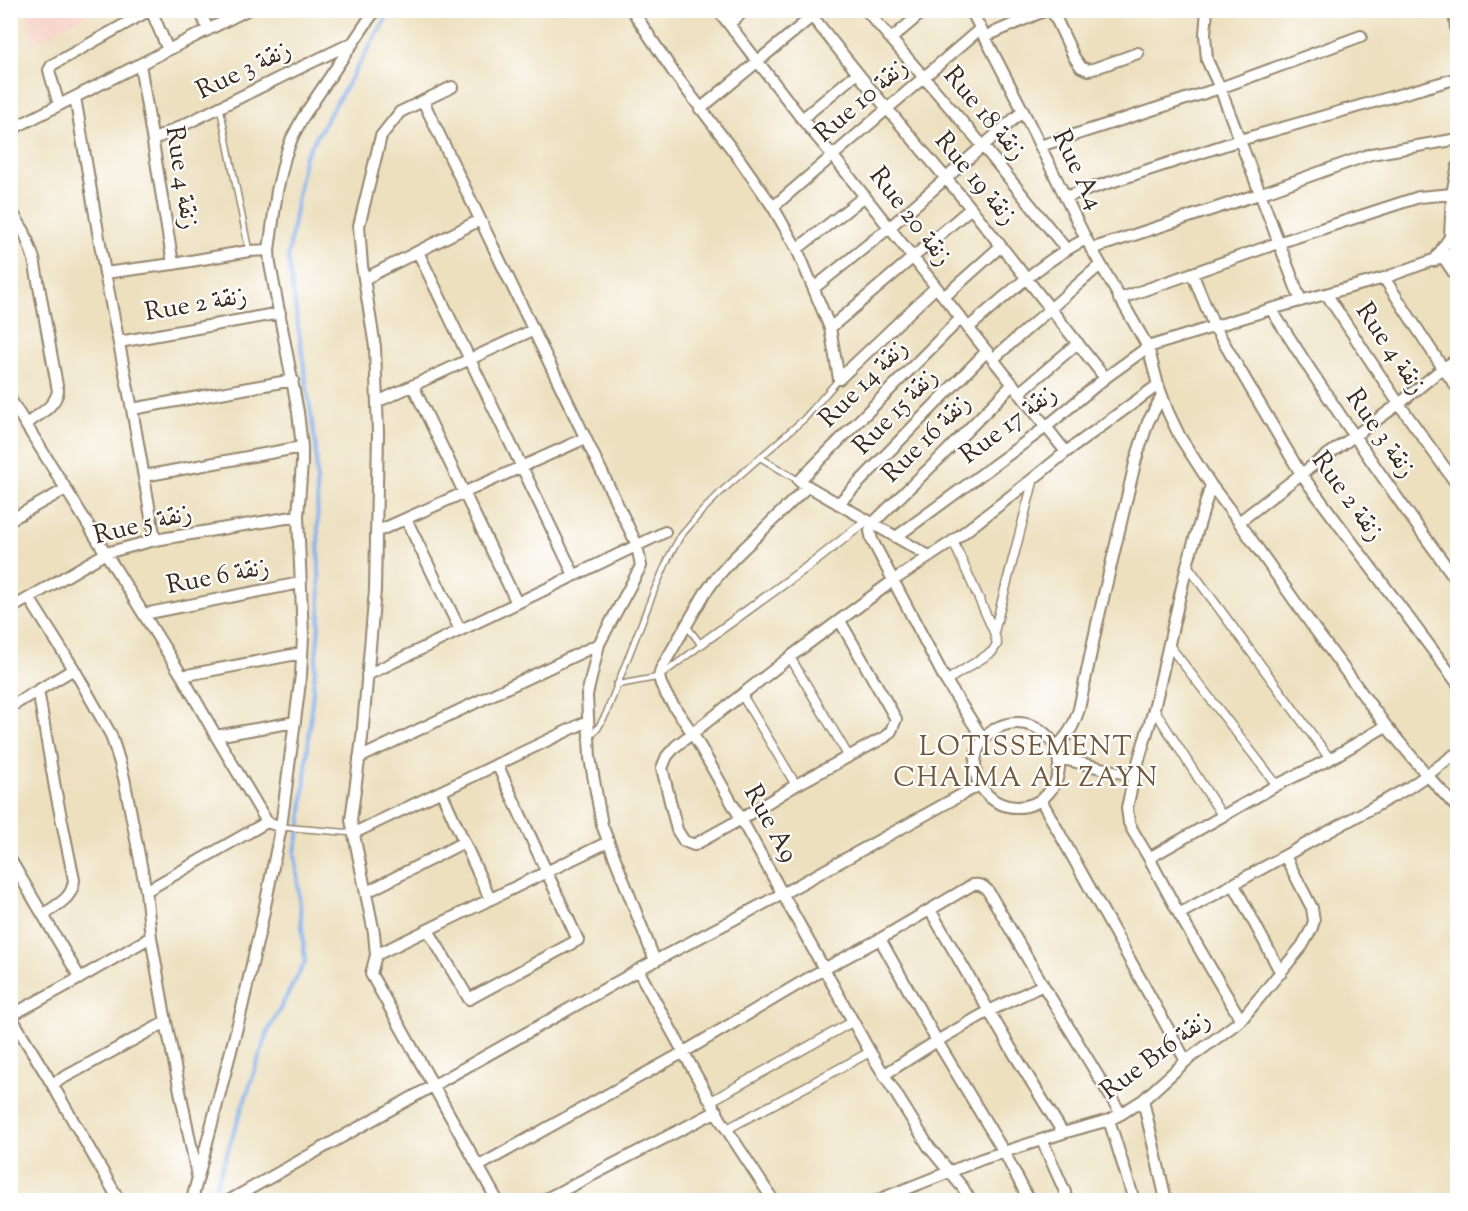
<svg xmlns="http://www.w3.org/2000/svg" width="1468" height="1211" viewBox="0 0 1468 1211" font-family="'Sorts Mill Goudy',Amiri,serif">
  <rect width="100%" height="100%" fill="#fff"/>
  <filter id="ink" filterUnits="userSpaceOnUse"><feTurbulence type="fractalNoise" baseFrequency=".0167" numOctaves="2"/><feDisplacementMap in="SourceGraphic" scale="12" xChannelSelector="R" yChannelSelector="G"/><feConvolveMatrix kernelMatrix="1 2 1 2 8 2 1 2 1" color-interpolation-filters="sRGB"/></filter>
  <filter id="wash" filterUnits="userSpaceOnUse"><feTurbulence type="fractalNoise" baseFrequency=".008" numOctaves="4" result="noise"/><feDisplacementMap in="SourceGraphic" scale="24" xChannelSelector="R" yChannelSelector="G"/><feGaussianBlur stdDeviation="1.35" result="paint"/><feColorMatrix in="noise" values="0 0 0 0 0 0 0 0 0 0 0 0 0 0 0 0 0 1.4 0 .05"/><feComposite in="paint" operator="in"/></filter>
  <g filter="url(#wash)">
    <rect width="100%" height="100%" fill="#ede0bf"/>
    <path fill="#f7d1c6" d="M 27,10 L 95,10 L 95,11 L 32,44 Z"/>
    <g fill="none" stroke-linecap="round" stroke-linejoin="round">
      <path stroke="#80afeb" stroke-width="4" d="M 211,1200 L 268,1031 L 305,962 L 295,851 L 301,823 L 320,614 L 316,448 L 288,258 L 304,158 L 391,10"/>
    </g>
  </g>
  <g filter="url(#ink)">
    <g fill="none" stroke-linecap="round" stroke-linejoin="round">
      <g stroke="#94856e" stroke-width="8">
        <path id="service" d="M 220,107 L 249,251
          M 761,458 L 799,481
          M 616,685 L 659,677 L 700,646 L 699,642 L 686,625
          M 590,737 L 598,728 L 606,714 L 654,591 L 670,555 L 680,537 L 703,510 L 723,490 L 804,419 L 839,379
          M 281,827 L 354,833"/>
      </g>
      <g stroke="#94856e" stroke-width="11">
        <path id="pedestrian" d="M 953,541 L 994,632 L 1034,478
          M 1187,565 L 1330,759
          M 701,644 L 818,559 L 866,521
          M 1168,644 L 1277,785
          M 790,657 L 849,757
          M 946,681 L 992,652 L 997,644 L 994,632
          M 742,695 L 796,785
          M 1154,709 L 1223,817
          M 711,1101 L 852,1022
          M 727,1129 L 870,1052"/>
      </g>
      <g stroke="#94856e" stroke-width="14">
        <path id="minor" d="M 151,10 L 168,50
          M 200,10 L 208,30
          M 632,10 L 674,73 L 740,160 L 773,207 L 797,249 L 830,328 L 839,379
          M 718,10 L 802,119 L 833,156 L 1066,452
          M 807,10 L 868,86 L 971,208 L 1105,378
          M 866,10 L 983,146 L 1066,249
          M 971,10 L 1023,111 L 1086,239 L 1148,347 L 1158,385 L 1168,412 L 1180,437 L 1211,485 L 1239,522 L 1311,624 L 1386,726 L 1427,775 L 1458,809
          M 1052,10 L 1074,57 L 1081,67 L 1088,70 L 1093,69 L 1138,53
          M 1207,10 L 1205,34 L 1207,60 L 1220,88 L 1301,301
          M 1454,10 L 1458,47
          M 729,24 L 745,10
          M 984,37 L 1046,10
          M 891,39 L 925,10
          M 140,64 L 173,264
          M 452,87 L 400,112 L 381,136 L 359,226 L 362,266 L 375,347 L 378,433 L 375,590 L 362,738 L 351,820 L 374,933 L 376,955 L 371,974 L 497,1200
          M 75,97 L 105,273 L 132,409 L 155,540
          M 423,101 L 637,545 L 641,566 L 599,644 L 587,695 L 590,758 L 602,825 L 655,961
          M 59,105 L 50,74 L 49,70 L 52,65 L 150,10
          M 700,109 L 820,10
          M 802,119 L 857,73
          M 10,130 L 75,97 L 247,10
          M 153,140 L 283,76 L 354,42
          M 1040,146 L 1220,88 L 1361,36
          M 1065,197 L 1240,140 L 1458,78
          M 773,207 L 980,29
          M 10,209 L 24,231 L 34,259 L 58,391 C 55,407 38,415 26,424
          M 797,249 L 865,196
          M 1091,249 L 1259,194 L 1371,154 L 1458,139
          M 418,252 L 574,575
          M 1443,257 L 1458,279
          M 1434,261 L 1450,237 L 1452,194 L 1458,165
          M 105,273 L 173,264 L 249,251 L 269,250
          M 1192,273 L 1214,326 L 1301,474 L 1458,684
          M 1384,278 L 1443,368 L 1458,389
          M 364,279 L 480,220
          M 814,288 L 890,227 L 1023,111
          M 1327,295 L 1399,404 L 1458,486
          M 944,297 L 1001,246
          M 1119,299 L 1278,243 L 1419,197 L 1452,194
          M 1271,309 C 1330,402 1392,493 1458,582
          M 830,328 L 971,208
          M 968,328 C 1006,296 1042,261 1086,239
          M 119,342 L 280,313
          M 993,359 L 1100,265
          M 839,379 L 936,287
          M 413,386 L 517,603
          M 1019,393 L 1078,343
          M 10,399 L 182,676 L 216,736 L 267,822 L 281,827
          M 377,402 L 533,330
          M 132,409 L 293,380
          M 144,476 L 302,447
          M 1211,485 L 1187,565 L 1154,709 L 1134,776 L 1127,808 L 1129,823 L 1133,831 L 1149,858 L 1179,914 L 1241,1020
          M 808,486 L 733,559 L 717,577 L 705,593 L 661,669 L 659,677 L 661,684 L 667,696 L 693,734 L 741,819 L 870,1052 L 929,1147 L 963,1188 L 970,1200
          M 838,504 L 987,351
          M 406,519 L 460,630
          M 10,520 L 66,489
          M 1239,522 L 1301,474 L 1399,404 L 1443,368 L 1458,359
          M 376,532 L 586,438
          M 896,537 L 1046,427 L 1105,378 L 1148,347 L 1271,309 L 1384,278 L 1458,251
          M 929,556 L 799,481 L 961,318
          M 29,598 L 74,669 L 111,735 L 119,760 L 124,778 L 146,891 L 151,937 L 166,1022 L 197,1175
          M 10,609 L 106,553 L 155,540 L 298,516
          M 144,614 L 300,583
          M 840,621 L 896,719 L 891,731 L 885,737 L 796,785 L 741,819 L 694,845 L 684,841 L 677,830 L 662,768 L 667,756 L 676,746 L 790,657 L 894,580 L 953,541 L 1034,478 L 1066,452 L 1158,385
          M 367,675 L 665,532
          M 182,676 L 302,653
          M 38,690 L 55,788 L 74,880 C 72,900 57,904 43,915
          M 10,707 L 74,669
          M975 765a42 42 0 1 1 84 0a42 42 0 1 1-84 0Z
          M 216,736 L 295,722
          M 983,739 L 946,681 L 872,540 L 870,531 L 872,524 L 941,457 L 1013,384
          M 1056,747 C 1069,735 1074,725 1079,709 L 1097,624 L 1136,459 L 1148,422 L 1162,396
          M 359,758 L 599,644
          M 1059,758 L 1134,776
          M 441,791 L 490,899
          M 1041,800 L 1186,1061
          M 354,833 L 588,721
          M 1149,858 L 1277,785 L 1330,759 L 1386,726
          M 10,859 L 80,978
          M 1234,885 L 1281,973
          M 146,891 L 267,822
          M 367,892 L 464,842
          M 930,910 L 1010,1047 L 1063,1133
          M 1179,914 L 1408,788 L 1427,775 L 1458,752
          M 428,930 L 469,999 L 578,940 L 497,764
          M 880,939 L 937,1041 L 1004,1152 L 1029,1200
          M 376,955 L 608,842
          M 638,970 L 722,1122 L 773,1200
          M 10,1015 L 52,1084 L 119,1200
          M 10,1016 L 80,978 L 151,937
          M 885,1074 L 937,1041 L 989,1011 L 1043,985
          M 52,1084 L 166,1022
          M 1143,1100 L 1166,1200
          M 1109,1120 L 1134,1200
          M 1042,1140 L 1065,1192 L 1066,1200
          M 479,1166 L 684,1052 L 824,969 L 880,939 L 972,885 C 979,884 983,885 988,891 L 1043,985 L 1121,1114
          M 192,1200 L 241,1012 L 262,921 L 281,827 L 301,675 L 303,637 L 298,516 L 302,463 L 302,447 L 298,412 L 270,264 L 269,250 L 277,191 L 285,157 L 292,138 L 303,117 L 375,10
          M 230,1200 L 649,964 L 782,894 L 979,785
          M 544,1200 L 717,1111
          M 878,1200 L 982,1159 L 1063,1133 L 1109,1120 L 1121,1114 L 1143,1100 L 1186,1061 L 1241,1020 L 1302,946 L 1311,930 L 1314,921 L 1312,908 L 1285,856"/>
      </g>
      <use href="#service" stroke="#fff" stroke-width="5"/>
      <use href="#pedestrian" stroke="#fff" stroke-width="8"/>
      <use href="#minor" stroke="#fff" stroke-width="10"/>
    </g>
  </g>
  <g text-anchor="middle" dominant-baseline="central" stroke-width="4.5" stroke-linejoin="round" paint-order="stroke">
    <g font-size="26" fill="#3b2a1e" stroke="#fff">
      <text transform="translate(244 71) rotate(-26)">Rue 3 زنقة</text>
      <text transform="translate(862 101) rotate(-41)">Rue 10 زنقة</text>
      <text transform="translate(984 114) rotate(50)">Rue 18 زنقة</text>
      <text transform="translate(1077 170) rotate(64)">Rue A4</text>
      <text transform="translate(181 178) rotate(81)">Rue 4 زنقة</text>
      <text transform="translate(975 179) rotate(50)">Rue 19 زنقة</text>
      <text transform="translate(910 217) rotate(52)">Rue 20 زنقة</text>
      <text transform="translate(196 305) rotate(-10)">Rue 2 زنقة</text>
      <text transform="translate(1390 349) rotate(56)">Rue 4 زنقة</text>
      <text transform="translate(864 384) rotate(-45)">Rue 14 زنقة</text>
      <text transform="translate(896 412) rotate(-46)">Rue 15 زنقة</text>
      <text transform="translate(1009 425) rotate(-37)">Rue 17 زنقة</text>
      <text transform="translate(1380 434) rotate(55)">Rue 3 زنقة</text>
      <text transform="translate(927 439) rotate(-45)">Rue 16 زنقة</text>
      <text transform="translate(1347 497) rotate(54)">Rue 2 زنقة</text>
      <text transform="translate(143 525) rotate(-14)">Rue 5 زنقة</text>
      <text transform="translate(218 577) rotate(-11)">Rue 6 زنقة</text>
      <text transform="translate(770 824) rotate(61)">Rue A9</text>
      <text transform="translate(1156 1056) rotate(-37)">Rue B16 زنقة</text>
    </g>
    <g font-size="27" letter-spacing="1.5" fill="#74583c" stroke="#fff">
      <text x="1026" y="748">LOTISSEMENT<tspan x="1026" dy="31">CHAIMA AL ZAYN</tspan></text>
    </g>
  </g>
  <rect width="1468" height="1211" fill="none" stroke="#fff" stroke-width="36"/>
</svg>
